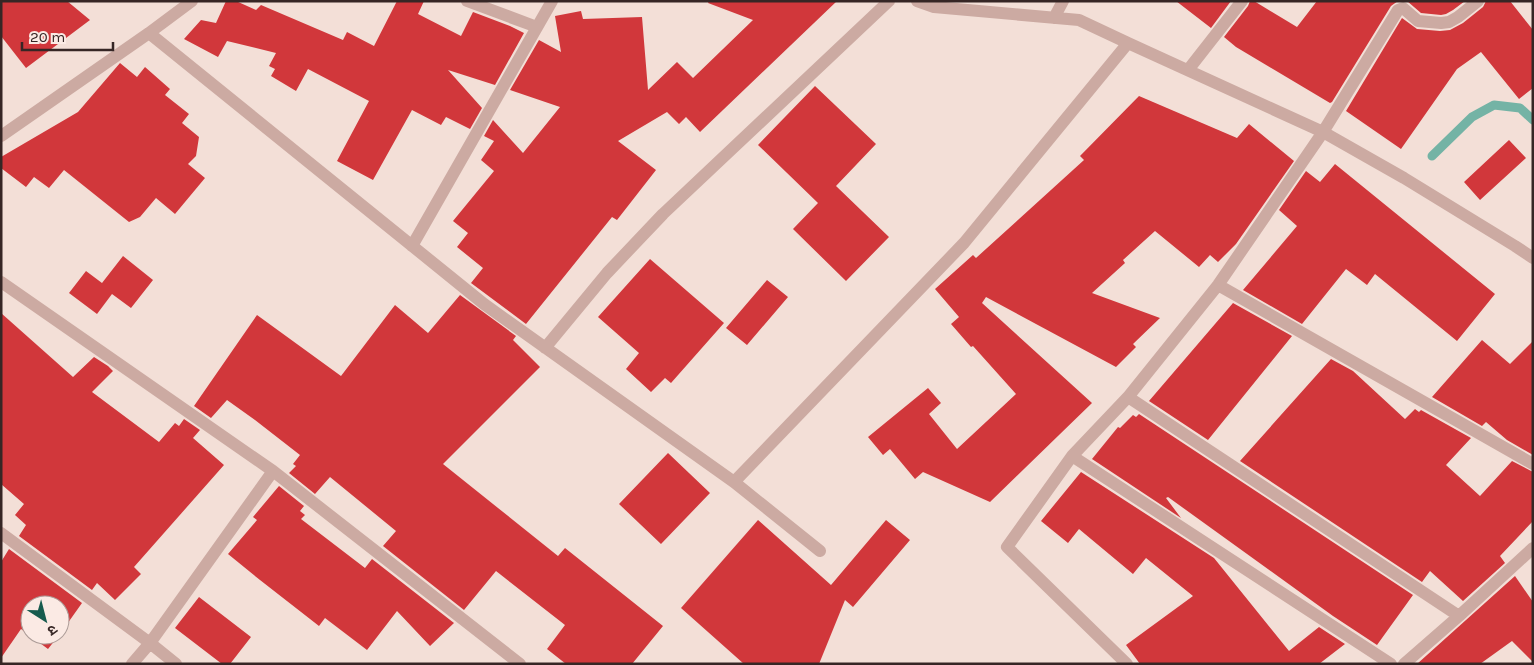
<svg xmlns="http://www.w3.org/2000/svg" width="1534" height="665" viewBox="0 0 1534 665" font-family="Karla,'Noto Sans Devanagari',sans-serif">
  <rect width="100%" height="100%" fill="#f3dfd7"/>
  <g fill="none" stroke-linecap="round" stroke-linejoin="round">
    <path stroke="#74b3a5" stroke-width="9" d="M 1432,156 L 1472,117 L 1494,105 L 1520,108 L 1533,120"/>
  </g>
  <path fill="#d1373b" d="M 1,1 L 67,1 L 90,20 L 26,68 L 1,36 Z
    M 226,1 L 236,1 L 256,10 L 261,5 L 343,40 L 347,32 L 374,46 L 397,1 L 424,1 L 418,14 L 461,36 L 473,12 L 510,26 L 524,33 L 495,85 L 448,70 L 482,108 L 470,129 L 446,117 L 441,125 L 412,110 L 373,180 L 337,161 L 369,101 L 308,69 L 296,91 L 271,76 L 275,69 L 269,66 L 276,53 L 227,41 L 218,57 L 184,39 L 201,20 L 216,23 Z
    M 709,1 L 837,1 L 700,132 L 686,117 L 679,124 L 667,112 L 618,141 L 656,170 L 617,220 L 612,217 L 526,324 L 471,283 L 483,268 L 457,247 L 468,233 L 453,221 L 494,171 L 481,160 L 494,141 L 484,136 L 493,120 L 523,153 L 560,107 L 510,90 L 539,40 L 561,52 L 555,16 L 581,11 L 583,19 L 642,17 L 648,90 L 677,62 L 693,78 L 753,20 L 708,3 Z
    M 1176,1 L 1231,1 L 1211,28 Z
    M 1250,1 L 1254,1 L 1297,27 L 1317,1 L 1398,1 L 1391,6 L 1332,102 L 1330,103 L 1236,47 L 1224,37 L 1248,6 Z
    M 1407,1 L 1465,1 L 1453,10 L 1446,14 L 1441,15 L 1421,13 Z
    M 1486,1 L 1510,1 L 1533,30 L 1533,88 L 1519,99 L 1481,52 L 1457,69 L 1401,149 L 1346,111 L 1402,18 L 1417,29 L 1440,31 L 1450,30 L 1463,23 L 1483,7 Z
    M 120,63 L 137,77 L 145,67 L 170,89 L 165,95 L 189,114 L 182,123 L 199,137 L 196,156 L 188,164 L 205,178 L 175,214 L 156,198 L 140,217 L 129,222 L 64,170 L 49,188 L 34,177 L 26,187 L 1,168 L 1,157 L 78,112 Z
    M 815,86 L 876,144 L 836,186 L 889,237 L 846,281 L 793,229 L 818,203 L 758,145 Z
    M 1139,96 L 1237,138 L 1249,124 L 1294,161 L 1236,244 L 1218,262 L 1210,255 L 1199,267 L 1155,231 L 1123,260 L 1125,263 L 1092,293 L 1160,318 L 1133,344 L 1136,347 L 1116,367 L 986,297 L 982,303 L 1092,403 L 990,502 L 923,472 L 915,479 L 890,449 L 883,455 L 868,437 L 928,388 L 941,403 L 929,414 L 957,449 L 1016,394 L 973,346 L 971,347 L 951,324 L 959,317 L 935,289 L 973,255 L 976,258 L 1084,160 L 1080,156 Z
    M 1509,140 L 1526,158 L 1480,200 L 1464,182 Z
    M 1335,164 L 1495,294 L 1457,341 L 1375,274 L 1367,285 L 1346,269 L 1302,324 L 1243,290 L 1297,226 L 1279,210 L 1306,171 L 1320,182 Z
    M 123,256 L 153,280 L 131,308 L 112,294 L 97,314 L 69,293 L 86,271 L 102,283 Z
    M 650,259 L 724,323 L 671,383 L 665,378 L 651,392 L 626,369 L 639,353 L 598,317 Z
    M 767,280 L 788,297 L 747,345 L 726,328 Z
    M 460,295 L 516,336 L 513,340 L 540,367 L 443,464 L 558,556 L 565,548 L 663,626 L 632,664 L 566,664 L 547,649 L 565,625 L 496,571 L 464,610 L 383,546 L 396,531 L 330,477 L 315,494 L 289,473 L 296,466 L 293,464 L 300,455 L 255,420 L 227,400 L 211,418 L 194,406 L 257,315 L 341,376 L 395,305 L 428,333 Z
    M 1233,303 L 1292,336 L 1208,440 L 1149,401 Z
    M 1,313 L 73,377 L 94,357 L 108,366 L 113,371 L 92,392 L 159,442 L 175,423 L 179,426 L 184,419 L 200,430 L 193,438 L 224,465 L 134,567 L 141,574 L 115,600 L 97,583 L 92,590 L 19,536 L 26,525 L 15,515 L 24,504 L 1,484 Z
    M 1482,340 L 1510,364 L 1533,341 L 1533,455 L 1507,440 L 1486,422 L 1482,426 L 1432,397 Z
    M 1331,359 L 1353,371 L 1405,419 L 1415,409 L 1419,412 L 1421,410 L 1471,438 L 1446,465 L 1480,496 L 1512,461 L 1533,472 L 1533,521 L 1500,556 L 1505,563 L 1463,601 L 1430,571 L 1422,582 L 1240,461 Z
    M 1139,414 L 1413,595 L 1377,645 L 1333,616 L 1168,497 L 1166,498 L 1181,518 L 1092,459 L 1118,427 L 1120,428 L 1133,415 L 1136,417 Z
    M 668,453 L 710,493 L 661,544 L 619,504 Z
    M 1081,472 L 1214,558 L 1289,651 L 1319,627 L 1345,644 L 1319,664 L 1140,664 L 1126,645 L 1193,596 L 1146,558 L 1133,574 L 1079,529 L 1068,543 L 1041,521 Z
    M 279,486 L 304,506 L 300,511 L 305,515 L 301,519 L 365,568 L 372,559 L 454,623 L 430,646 L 397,611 L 367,650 L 325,618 L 319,626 L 260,580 L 228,554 L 257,520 L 253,517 Z
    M 758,520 L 831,585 L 886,520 L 910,540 L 853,607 L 845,600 L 819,664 L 744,664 L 681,608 Z
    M 9,549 L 82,603 L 60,634 L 60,605 L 30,605 L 30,635 L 59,635 L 48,649 L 21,629 L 1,658 L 1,562 Z
    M 1515,576 L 1533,602 L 1533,662 L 1512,641 L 1480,664 L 1417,664 Z
    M 199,597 L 251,637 L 230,664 L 222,664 L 175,628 Z"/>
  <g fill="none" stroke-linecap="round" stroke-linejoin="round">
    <path stroke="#ccaaa2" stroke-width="12" d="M 467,1 L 537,27
      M 917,1 L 934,7 L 1079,20 L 1128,43
      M 1054,18 L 1063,1
      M 149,33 L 484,304 L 734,482 L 964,243 L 1128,43 L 1323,132 L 1404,178 L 1515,246 L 1533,258
      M 1188,70 L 1242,1
      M 1,136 L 149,33 L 192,1
      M 412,246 L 552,1
      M 1,282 L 273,471 L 150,643 L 1,533
      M 1218,285 L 1533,464
      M 545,348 L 607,273 L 663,214 L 889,1
      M 1128,397 L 1459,616
      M 1072,456 L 1007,547 L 1127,664
      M 273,471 L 520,664
      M 734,482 L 820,551
      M 132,664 L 150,643 L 176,664
      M 1391,664 L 1072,456 L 1128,397 L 1218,285 L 1323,132 L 1398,10 L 1403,8 L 1418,21 L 1441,23 L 1449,22 L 1458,17 L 1478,1
      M 1404,664 L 1459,616 L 1533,548"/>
  </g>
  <rect width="1534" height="665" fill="none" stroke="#362625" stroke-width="5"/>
  <g transform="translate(45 620) rotate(144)"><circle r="24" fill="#fbeae4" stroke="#ac9c98"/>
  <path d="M0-4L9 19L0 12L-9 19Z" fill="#175b4e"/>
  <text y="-8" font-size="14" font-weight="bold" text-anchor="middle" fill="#362625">उ</text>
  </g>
  <path d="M22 42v8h91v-8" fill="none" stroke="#362625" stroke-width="2.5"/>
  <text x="30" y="42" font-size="15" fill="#362625" stroke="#fbeae4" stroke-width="4" paint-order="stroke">20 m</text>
</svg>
